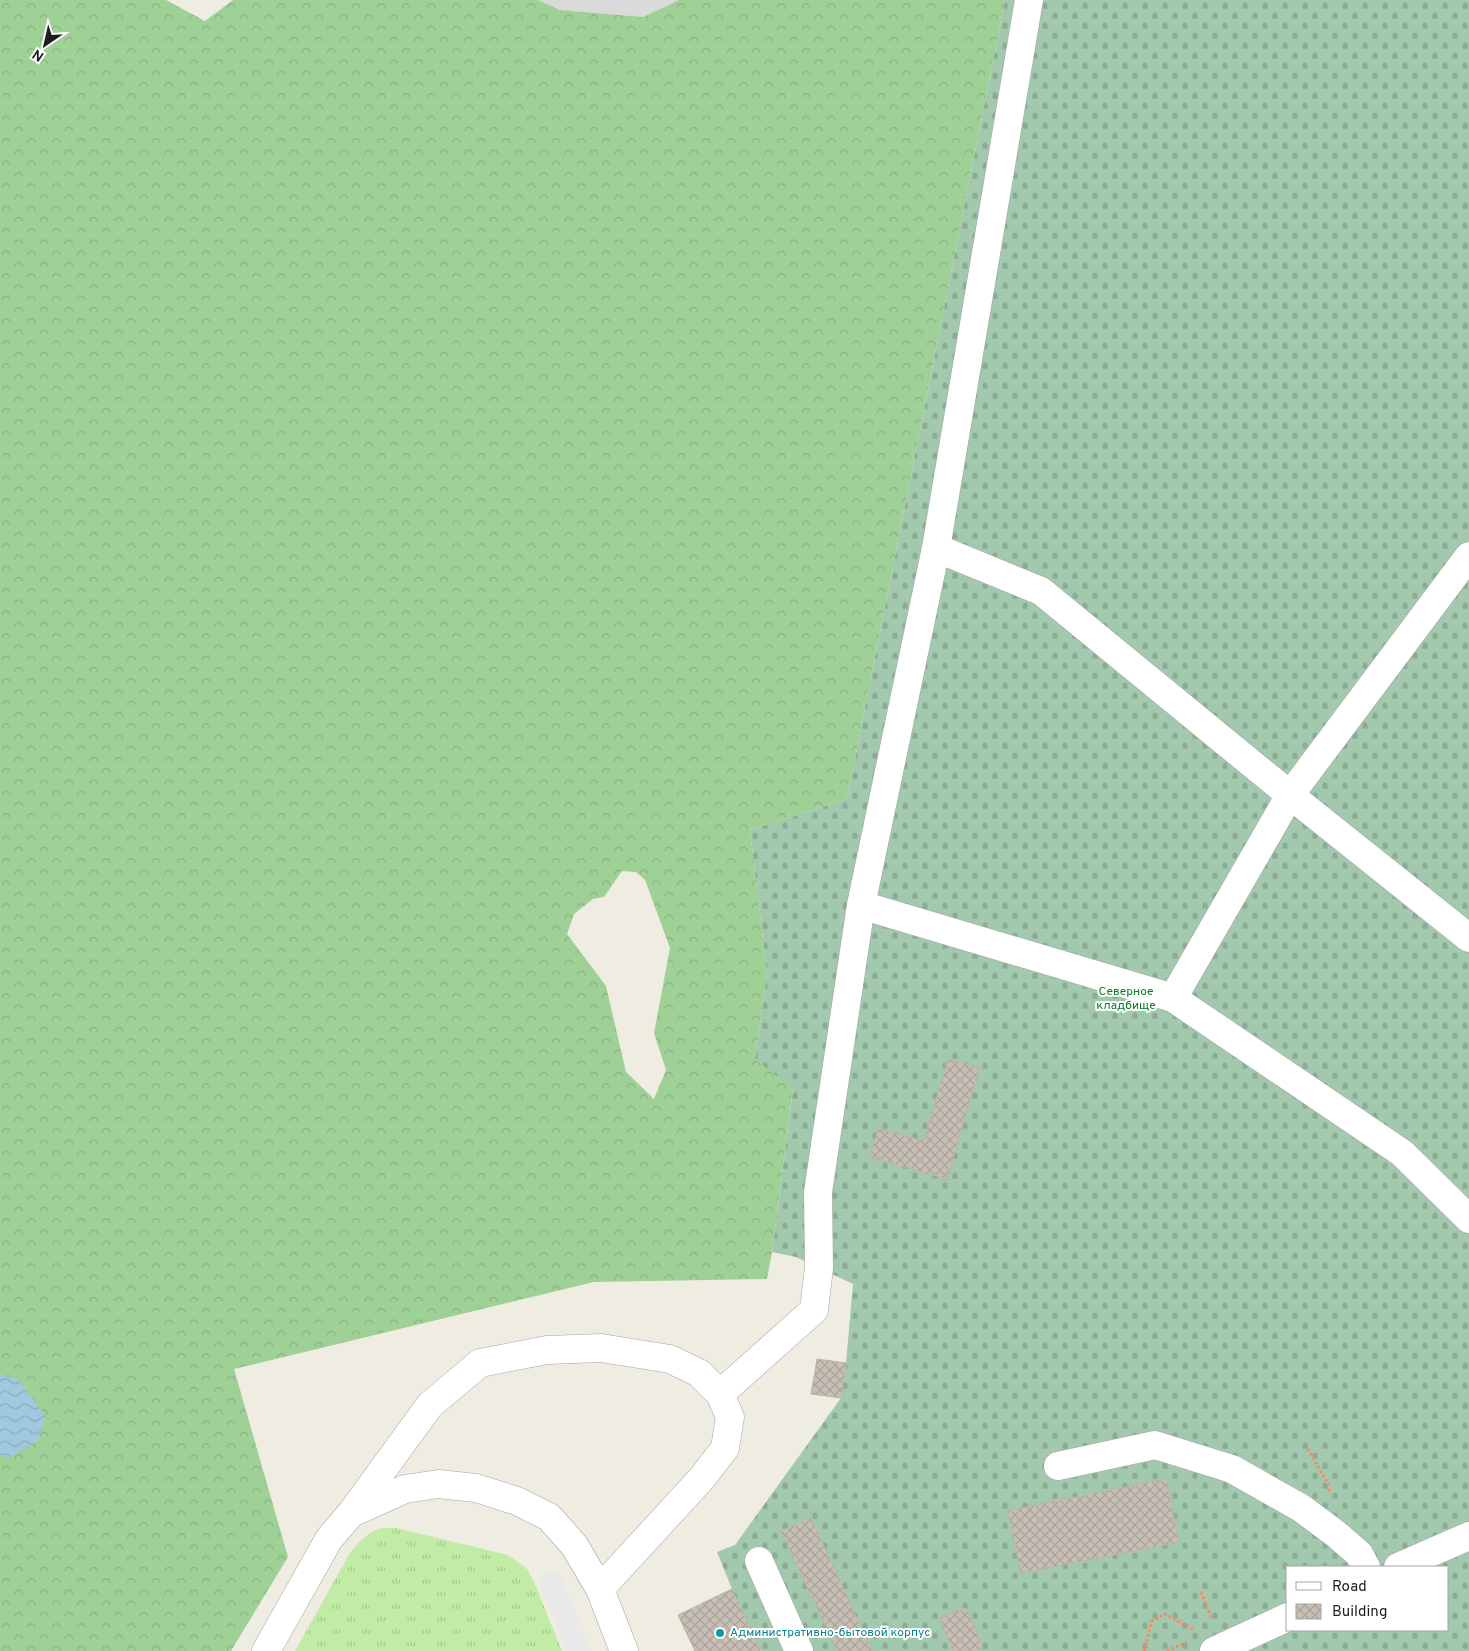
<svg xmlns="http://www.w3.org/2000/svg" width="1469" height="1651" viewBox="0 0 1469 1651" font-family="Overpass,sans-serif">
  <defs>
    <pattern id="grass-tufts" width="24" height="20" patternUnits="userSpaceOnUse" patternTransform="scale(1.25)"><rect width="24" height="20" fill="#c0eca5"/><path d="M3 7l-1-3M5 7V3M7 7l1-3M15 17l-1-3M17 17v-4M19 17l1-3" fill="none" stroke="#a5ca8e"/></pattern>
    <pattern id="forest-crowns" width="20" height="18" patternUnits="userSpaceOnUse" patternTransform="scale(1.25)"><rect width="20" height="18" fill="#9fd095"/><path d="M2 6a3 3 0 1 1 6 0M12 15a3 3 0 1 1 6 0" fill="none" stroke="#88b280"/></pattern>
    <pattern id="cemetery-stones" width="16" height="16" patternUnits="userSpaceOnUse" patternTransform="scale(1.25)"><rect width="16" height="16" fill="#a2c9ad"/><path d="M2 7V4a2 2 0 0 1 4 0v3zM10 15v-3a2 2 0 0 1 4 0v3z" fill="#8bac94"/></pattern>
    <pattern id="water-waves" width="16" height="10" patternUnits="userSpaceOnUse" patternTransform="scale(1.25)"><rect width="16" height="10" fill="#a0c9df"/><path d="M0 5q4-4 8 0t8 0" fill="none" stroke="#89acbf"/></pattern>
    <pattern id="building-cross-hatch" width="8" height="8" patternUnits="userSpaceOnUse" patternTransform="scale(1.25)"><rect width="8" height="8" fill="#c7bfb5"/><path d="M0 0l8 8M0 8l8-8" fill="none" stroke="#aaa49b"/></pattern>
  </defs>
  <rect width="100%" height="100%" fill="#efece2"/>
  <path fill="#dbdada" d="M 538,0 L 679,0 L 643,17 L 560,10 Z"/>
  <path fill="url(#grass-tufts)" d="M 382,1528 L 396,1528 L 508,1555 L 519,1563 L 527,1569 L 534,1582 L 562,1651 L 295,1651 L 350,1553 C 359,1542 367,1532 382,1528 Z"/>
  <path fill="url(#forest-crowns)" fill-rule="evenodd" d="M 0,0 L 166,0 L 205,21 L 233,0 L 538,0 L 560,10 L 643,17 L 679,0 L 1005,0 L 847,799 L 750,830 L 767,974 L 755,1059 L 793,1088 L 772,1252 L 767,1279 L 594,1282 L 234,1369 L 288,1557 L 231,1651 L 0,1651 ZM 622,871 L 636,872 L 645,880 L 670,948 L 654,1033 L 666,1070 L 654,1099 L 626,1072 L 606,986 L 567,934 L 574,914 L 593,899 L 604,897 Z"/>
  <path fill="url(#cemetery-stones)" fill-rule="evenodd" d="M 1005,0 L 1469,0 L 1469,1651 L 695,1651 L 678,1615 L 732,1589 L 717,1552 L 735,1545 L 841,1398 L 846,1363 L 853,1284 L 796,1257 L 772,1252 L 793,1089 L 755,1059 L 767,974 L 750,830 L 847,799 ZM 1288,1567 L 1448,1567 L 1448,1630 L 1288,1630 Z"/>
  <path fill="#e9e9e9" d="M 558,1570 L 592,1651 L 567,1651 L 537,1578 Z"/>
  <path fill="url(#water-waves)" d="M 0,1375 L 18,1379 L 45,1416 L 39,1440 L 8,1458 L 0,1455 Z"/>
  <path fill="url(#building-cross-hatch)" stroke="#c1b4a4" d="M 948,1059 L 979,1068 L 947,1179 L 870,1157 L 878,1129 L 924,1141 Z
    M 817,1359 L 846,1363 L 841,1398 L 811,1394 Z
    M 1166,1479 L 1179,1542 L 1021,1573 L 1008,1511 Z
    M 811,1518 L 872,1651 L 837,1651 L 781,1531 Z
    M 732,1589 L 761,1651 L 695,1651 L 678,1615 Z
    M 966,1608 L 983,1648 L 975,1651 L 953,1651 L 940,1618 Z"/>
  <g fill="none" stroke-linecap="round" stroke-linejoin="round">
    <g stroke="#a4a4a4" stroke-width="29">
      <path id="minor" d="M 936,548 L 1041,591 L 1290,795 L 1469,938
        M 861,905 L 1173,998 L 1290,795 L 1469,556
        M 1173,998 L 1402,1153 L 1469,1219
        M 720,1394 L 814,1310 L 819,1268 L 818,1192 L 861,905 L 936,548 L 1029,0
        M 1058,1466 L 1155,1445 L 1232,1469 L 1301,1508 L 1336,1534 L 1359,1554 L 1366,1567
        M 354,1512 L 405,1489 L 438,1484 L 476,1488 L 517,1501 L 549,1517 L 574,1545 L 600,1589 L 624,1651
        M 759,1561 L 799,1651
        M 1398,1567 L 1469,1536
        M 266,1651 L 329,1539 L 352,1512 L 430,1405 L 480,1363 L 547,1350 L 601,1348 L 670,1359 L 699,1373 L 720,1394 L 730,1417 L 725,1448 L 702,1478 L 600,1589
        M 1214,1651 L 1288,1617"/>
    </g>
    <path stroke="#ff8663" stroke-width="3" stroke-dasharray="2.5 2.5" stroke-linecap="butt" d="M 1308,1449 L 1328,1484 L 1330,1493
      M 1201,1592 L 1212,1620
      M 1144,1651 L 1152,1621 L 1165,1614 L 1194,1630
      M 1167,1651 L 1187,1642"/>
    <use href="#minor" stroke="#fff" stroke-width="28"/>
  </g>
  <circle fill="#0f9aa8" stroke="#fff" stroke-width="2" cx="720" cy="1633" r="5"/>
  <g text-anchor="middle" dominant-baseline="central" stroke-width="4" stroke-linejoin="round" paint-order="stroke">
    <g font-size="12" fill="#06801f" stroke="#fff">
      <text x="1126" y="992">Северное<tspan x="1126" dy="14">кладбище</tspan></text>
    </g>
    <g font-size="12" fill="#0d838f" stroke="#fff" text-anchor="start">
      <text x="730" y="1633">Административно-бытовой корпус</text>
    </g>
  </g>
  <rect x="1286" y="1566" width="162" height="65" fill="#ffffff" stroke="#a5a5a5"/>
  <rect x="1296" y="1582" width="25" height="8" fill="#ffffff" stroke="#a5a5a5"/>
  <text x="1332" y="1591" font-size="15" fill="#1d1d1d">Road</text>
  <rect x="1296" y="1604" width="25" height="15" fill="url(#building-cross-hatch)" stroke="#a5a5a5"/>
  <text x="1332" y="1616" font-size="15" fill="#1d1d1d">Building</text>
  <g transform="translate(45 45) rotate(214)" stroke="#ffffff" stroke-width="4" paint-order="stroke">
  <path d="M0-4L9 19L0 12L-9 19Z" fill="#1d1d1d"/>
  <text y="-8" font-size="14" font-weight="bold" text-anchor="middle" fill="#1d1d1d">N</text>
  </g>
</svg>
